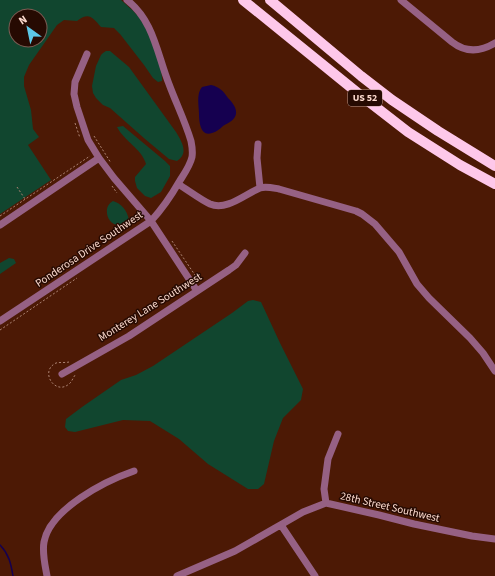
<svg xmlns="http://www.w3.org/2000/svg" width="495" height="576" viewBox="0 0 495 576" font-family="'Source Sans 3',sans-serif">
  <rect width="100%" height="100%" fill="#4c1905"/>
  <path fill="#11462f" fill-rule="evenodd" d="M 0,0 L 121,0 C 126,5 132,9 137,15 C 148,27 163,65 162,81 L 158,82 L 153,78 L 144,65 L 120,34 L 114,28 L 101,27 C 92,17 89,12 77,21 L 64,20 L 57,25 L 29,65 L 24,77 L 24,86 L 31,110 L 33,129 L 39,137 L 28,145 L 51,180 L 0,214 ZM 16,16 L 40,16 L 40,40 L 16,40 Z
    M 106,51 L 110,51 L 129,67 L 176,132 C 182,142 189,153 177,161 L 169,159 L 145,139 L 110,108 L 103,105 L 96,98 L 93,93 L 92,86 L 96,66 L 101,55 L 103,53 Z
    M 123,126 L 165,161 L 170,166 L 170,176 L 161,192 L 151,198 L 145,196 L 137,188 L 135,181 L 135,177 L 146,164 C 142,149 124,141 117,127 Z
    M 113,201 C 122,204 127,210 129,220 C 111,236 99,208 113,201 Z
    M 9,258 L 14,259 L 16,263 L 0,274 L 0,263 Z
    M 253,300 L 261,302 L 280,343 L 303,389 L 301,400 L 283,418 L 274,441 L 264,484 L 258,489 L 248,489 L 208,464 L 179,439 L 150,421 L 123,420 L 75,432 L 68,431 L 65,427 L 66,419 L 82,407 L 121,380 L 136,375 L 153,366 L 232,313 L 248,301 Z"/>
  <path fill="#150050" d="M 211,85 C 220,87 223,91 228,98 C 232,102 237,108 236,114 C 235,120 228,123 223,126 C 220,129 216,132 212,133 C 201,137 199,123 199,114 C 199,106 196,94 202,87 Z"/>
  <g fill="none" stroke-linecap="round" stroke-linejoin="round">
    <path stroke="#150050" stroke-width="1.5" d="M 0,545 C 9,554 11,564 13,576"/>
    <path stroke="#ac8373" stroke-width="1" stroke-dasharray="2 2" stroke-linecap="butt" d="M 75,123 L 80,138
      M 94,136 L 111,163
      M 112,186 L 117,193
      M 17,187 L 25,199
      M 0,216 L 90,156
      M 172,241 L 199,281
      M 0,330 L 77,278
      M 69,362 C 65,363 60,362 56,363 C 39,371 55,396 69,384 C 72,382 73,377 76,374"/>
    <path stroke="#966184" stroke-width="7" d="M 401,0 L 452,42 C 466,53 480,52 495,43
      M 87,54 L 75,82 L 74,94 L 77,107 L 88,140 L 99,158 L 114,178 L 151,221 L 197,291
      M 258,144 L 257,158 L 260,188
      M 178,184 C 188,190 201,200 210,204 C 227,211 245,194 260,188 C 266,186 273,188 279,189 L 356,211 L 362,214 L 375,224 L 399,252 L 417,284 L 429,298 L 470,338 L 483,353 L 495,371
      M 0,225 L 99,158
      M 0,321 L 151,221 C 163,208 171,196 179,182 C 184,174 190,166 192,157 C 193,151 192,146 191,141 C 185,121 176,103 169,84 C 157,54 154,21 127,0
      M 62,374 L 129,336 L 229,270 L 236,265 L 245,253
      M 326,503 L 324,489 L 328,459 L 338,434
      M 281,525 L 315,576
      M 47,576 C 45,565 42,553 44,542 C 50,509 105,481 134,471
      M 177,576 L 235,551 L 303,512 L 326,503 L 379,515 L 414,524 L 472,536 L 495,539"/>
    <path stroke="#fec8ea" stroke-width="10" d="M 243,0 L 359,94 L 408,132 L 460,165 L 495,184
      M 270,0 L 361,76 L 392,100 L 438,131 L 495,166"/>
  </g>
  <g text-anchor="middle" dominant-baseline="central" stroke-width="3" stroke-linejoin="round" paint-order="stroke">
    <rect fill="#260a02" stroke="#bc9c91" stroke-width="1" x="348" y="90" width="34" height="16" rx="3"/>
    <g font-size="10" font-weight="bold" fill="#fcdace">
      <text x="365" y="98">US 52</text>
    </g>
    <g font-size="11" fill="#fcdace" stroke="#260a02">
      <text transform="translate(89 249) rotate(-34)">Ponderosa Drive Southwest</text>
      <text transform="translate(150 307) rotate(-32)">Monterey Lane Southwest</text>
      <text transform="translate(390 507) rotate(13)">28th Street Southwest</text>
    </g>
  </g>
  <g transform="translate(28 28) rotate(327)"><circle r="19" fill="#260a02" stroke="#7c5d54"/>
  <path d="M0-3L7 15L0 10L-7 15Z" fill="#5cc7e7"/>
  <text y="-6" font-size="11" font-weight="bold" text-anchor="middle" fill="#fcdace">N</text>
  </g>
</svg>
